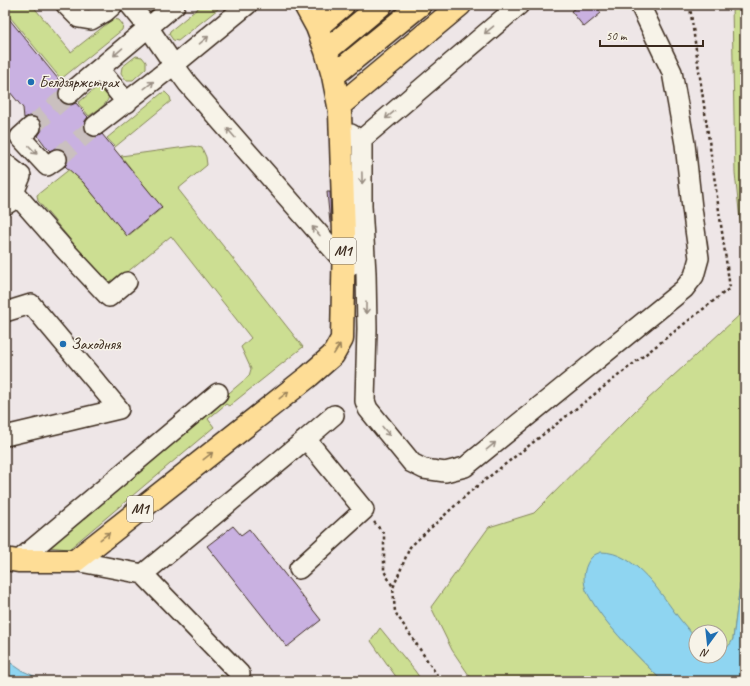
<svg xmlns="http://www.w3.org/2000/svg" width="750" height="686" viewBox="0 0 750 686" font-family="Caveat,sans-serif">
  <rect width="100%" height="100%" fill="#eee6e7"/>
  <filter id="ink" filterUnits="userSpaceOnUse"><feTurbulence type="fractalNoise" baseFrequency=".025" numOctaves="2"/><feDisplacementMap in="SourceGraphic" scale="8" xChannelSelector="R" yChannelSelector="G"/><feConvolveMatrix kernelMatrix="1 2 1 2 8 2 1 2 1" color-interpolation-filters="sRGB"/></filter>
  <g filter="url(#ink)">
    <path fill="#ccde92" stroke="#848458" d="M 5,5 L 32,5 L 71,52 L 113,19 L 119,20 L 123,25 L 122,30 L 61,79 L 5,11 Z
      M 202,5 L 223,5 L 178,41 L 173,40 L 169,34 L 170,31 Z
      M 732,5 L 745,5 L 745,267 L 735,173 Z
      M 136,56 L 142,57 L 146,62 L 146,68 L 133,80 L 126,80 L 121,73 L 122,67 Z
      M 97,87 L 103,87 L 109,93 C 110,104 97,110 89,116 L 78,103 Z
      M 165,92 L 170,97 L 171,101 L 115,147 L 107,138 L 162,93 Z
      M 193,146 L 202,148 L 206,157 L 207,165 L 178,189 L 303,347 L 229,406 L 226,404 L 208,419 L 214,427 L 69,549 L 47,547 L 249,376 L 251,369 L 241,347 L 251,338 L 171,236 L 114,283 L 104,280 L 38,201 L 37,195 L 71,168 L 128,236 L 162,208 L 121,156 Z
      M 745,310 L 745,571 L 740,585 L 733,639 C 730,646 727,648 720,650 L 720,632 L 696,632 L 696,640 L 691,634 L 586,590 C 605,625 635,653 662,681 L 473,681 L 452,650 L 431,607 L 489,527 L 534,513 L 635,411 Z
      M 380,628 L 415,671 L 422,681 L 399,681 L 371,641 Z
      M 222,675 L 225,681 L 185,681 Z"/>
    <path fill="#8fd5f1" stroke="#6d919d" d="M 601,552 C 636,552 660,593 679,618 C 682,622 695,637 696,640 C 697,645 696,652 696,656 L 720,656 L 720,650 C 727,648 730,646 733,639 L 740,585 L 745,571 L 745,681 L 662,681 C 639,657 614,634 595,606 C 592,601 588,595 586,590 C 582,579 584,564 593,556 C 595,554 599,553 601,552 Z
      M 5,659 L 21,670 L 36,677 L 41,681 L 5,681 Z"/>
    <path fill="#c9b1e1" stroke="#3b2a1e" d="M 579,5 L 595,5 L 601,13 L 584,27 L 571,11 Z
      M 5,14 L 63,85 L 59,91 L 58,96 L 60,101 L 66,104 L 71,105 L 76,103 L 88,117 L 85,121 L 84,127 L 87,133 L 91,136 L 96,137 L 102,134 L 162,207 L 127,236 L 83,182 L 65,166 L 67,163 L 68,158 L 66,152 L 61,149 L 56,148 L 50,151 L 47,148 L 38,136 L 42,130 L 42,124 L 39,120 L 34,116 L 29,116 L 24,118 L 23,108 L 5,86 Z
      M 327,192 L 330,192 L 331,223 L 330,223 Z
      M 233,526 L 241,535 L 249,529 L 321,620 L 287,647 L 207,546 Z"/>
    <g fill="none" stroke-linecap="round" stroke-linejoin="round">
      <path stroke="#cac0bf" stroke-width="19" stroke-dasharray="19 10" stroke-linecap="butt" d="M 31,127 L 69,94
        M 57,159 L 95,126"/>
      <g stroke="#3b2a1e" stroke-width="22">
        <path id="minor" d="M 66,5 L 79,18 L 91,20 L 105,12 L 113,5
          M 130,5 L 148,27 L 174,65 L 188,84 L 343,261 L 351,265
          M 99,69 L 127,103
          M 69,94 L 175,5
          M 95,126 L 174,65 L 247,5
          M 31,127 L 20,137 L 47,166 L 57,159
          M 351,134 L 359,139 L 362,139 L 519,5
          M 362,139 L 362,206 L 366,273 L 367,329 L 365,401 L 368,409 L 412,463 L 424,469 L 445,472 L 465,467 L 684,289 L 694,276 L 699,258 L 692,208 L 685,144 L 672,72 L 640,5
          M 5,165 L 7,165 L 21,176 L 10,202 L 5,205
          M 14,192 L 65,250 L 109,297 L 127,282
          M 5,312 L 31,304 L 119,409 L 5,436
          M 18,561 L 218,393
          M 75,561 L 143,574 L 306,439
          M 299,569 L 364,510 L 306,439 L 334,415
          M 143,574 L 240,674"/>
      </g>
      <g stroke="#3b2a1e" stroke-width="25">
        <path id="highway" d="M 317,27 L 343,5
          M 326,51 L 381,5
          M 333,76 L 420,5
          M 339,106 L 460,5
          M 5,559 L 18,561 L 75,561 L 309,376 L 333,355 L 342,339 L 344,234 L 340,113 L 339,106 L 333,76 L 326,51 L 317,27 L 305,5"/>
      </g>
      <path stroke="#3b2a1e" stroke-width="2.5" stroke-dasharray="3 3" stroke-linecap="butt" d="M 374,522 L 384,534 L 384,571 L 393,587
        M 441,681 L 395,612 L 393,588 L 410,547 L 471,491 L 730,288 L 690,7"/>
      <use href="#minor" stroke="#f7f3e8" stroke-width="19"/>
      <use href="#highway" stroke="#fedd96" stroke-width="22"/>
    </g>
    <defs><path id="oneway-shaft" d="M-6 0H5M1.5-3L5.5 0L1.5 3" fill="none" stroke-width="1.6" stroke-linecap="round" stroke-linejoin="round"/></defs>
    <g stroke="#998e83">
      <use href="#oneway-shaft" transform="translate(489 30) rotate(140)"/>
      <use href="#oneway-shaft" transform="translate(204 40) rotate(-40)"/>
      <use href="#oneway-shaft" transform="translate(118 52) rotate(139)"/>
      <use href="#oneway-shaft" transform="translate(149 85) rotate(-38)"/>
      <use href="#oneway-shaft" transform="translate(390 115) rotate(140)"/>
      <use href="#oneway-shaft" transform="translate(231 133) rotate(-131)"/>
      <use href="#oneway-shaft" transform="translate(33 150) rotate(46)"/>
      <use href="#oneway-shaft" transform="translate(362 178) rotate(89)"/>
      <use href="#oneway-shaft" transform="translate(316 231) rotate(-131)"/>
      <use href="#oneway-shaft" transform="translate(366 308) rotate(90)"/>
      <use href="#oneway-shaft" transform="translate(386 431) rotate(50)"/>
      <use href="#oneway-shaft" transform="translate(491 446) rotate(-39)"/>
    </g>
    <g stroke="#9c845a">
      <use href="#oneway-shaft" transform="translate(337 349) rotate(-58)"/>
      <use href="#oneway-shaft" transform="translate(284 395) rotate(-38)"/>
      <use href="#oneway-shaft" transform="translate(208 456) rotate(-38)"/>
      <use href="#oneway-shaft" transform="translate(105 536) rotate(-38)"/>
    </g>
  </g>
  <g fill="#1f6fb2" stroke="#f7f3e8" stroke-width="1.5">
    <circle cx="31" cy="82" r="4"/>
    <circle cx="63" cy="344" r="4"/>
  </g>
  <g text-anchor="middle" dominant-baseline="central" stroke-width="3" stroke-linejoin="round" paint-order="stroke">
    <g fill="#f7f3e8" stroke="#73665b" stroke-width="1">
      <rect x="330" y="238" width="26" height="26" rx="3"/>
      <rect x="127" y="496" width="26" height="26" rx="3"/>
    </g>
    <g font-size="15" font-weight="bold" fill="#3b2a1e">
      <text x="343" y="251">М1</text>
      <text x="140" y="509">М1</text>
    </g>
    <g font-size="16" fill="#3b2a1e" stroke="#f7f3e8" text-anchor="start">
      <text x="39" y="82">Белдзяржстрах</text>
      <text x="71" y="344">Заходняя</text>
    </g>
  </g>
  <rect width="750" height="686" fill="none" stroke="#f7f3e8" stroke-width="20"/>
  <rect x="10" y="10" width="730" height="666" fill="none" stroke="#3b2a1e" stroke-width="1.5" filter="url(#ink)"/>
  <g transform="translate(708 644) rotate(195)"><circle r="19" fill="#f7f3e8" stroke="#aca397"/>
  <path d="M0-3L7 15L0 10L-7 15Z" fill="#1f6fb2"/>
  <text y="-6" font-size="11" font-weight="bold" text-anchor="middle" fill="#3b2a1e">N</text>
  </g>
  <path d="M600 40v6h103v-6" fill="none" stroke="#3b2a1e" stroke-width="2"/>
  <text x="606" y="40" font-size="12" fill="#3b2a1e" stroke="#f7f3e8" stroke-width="3" paint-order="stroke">50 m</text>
</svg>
